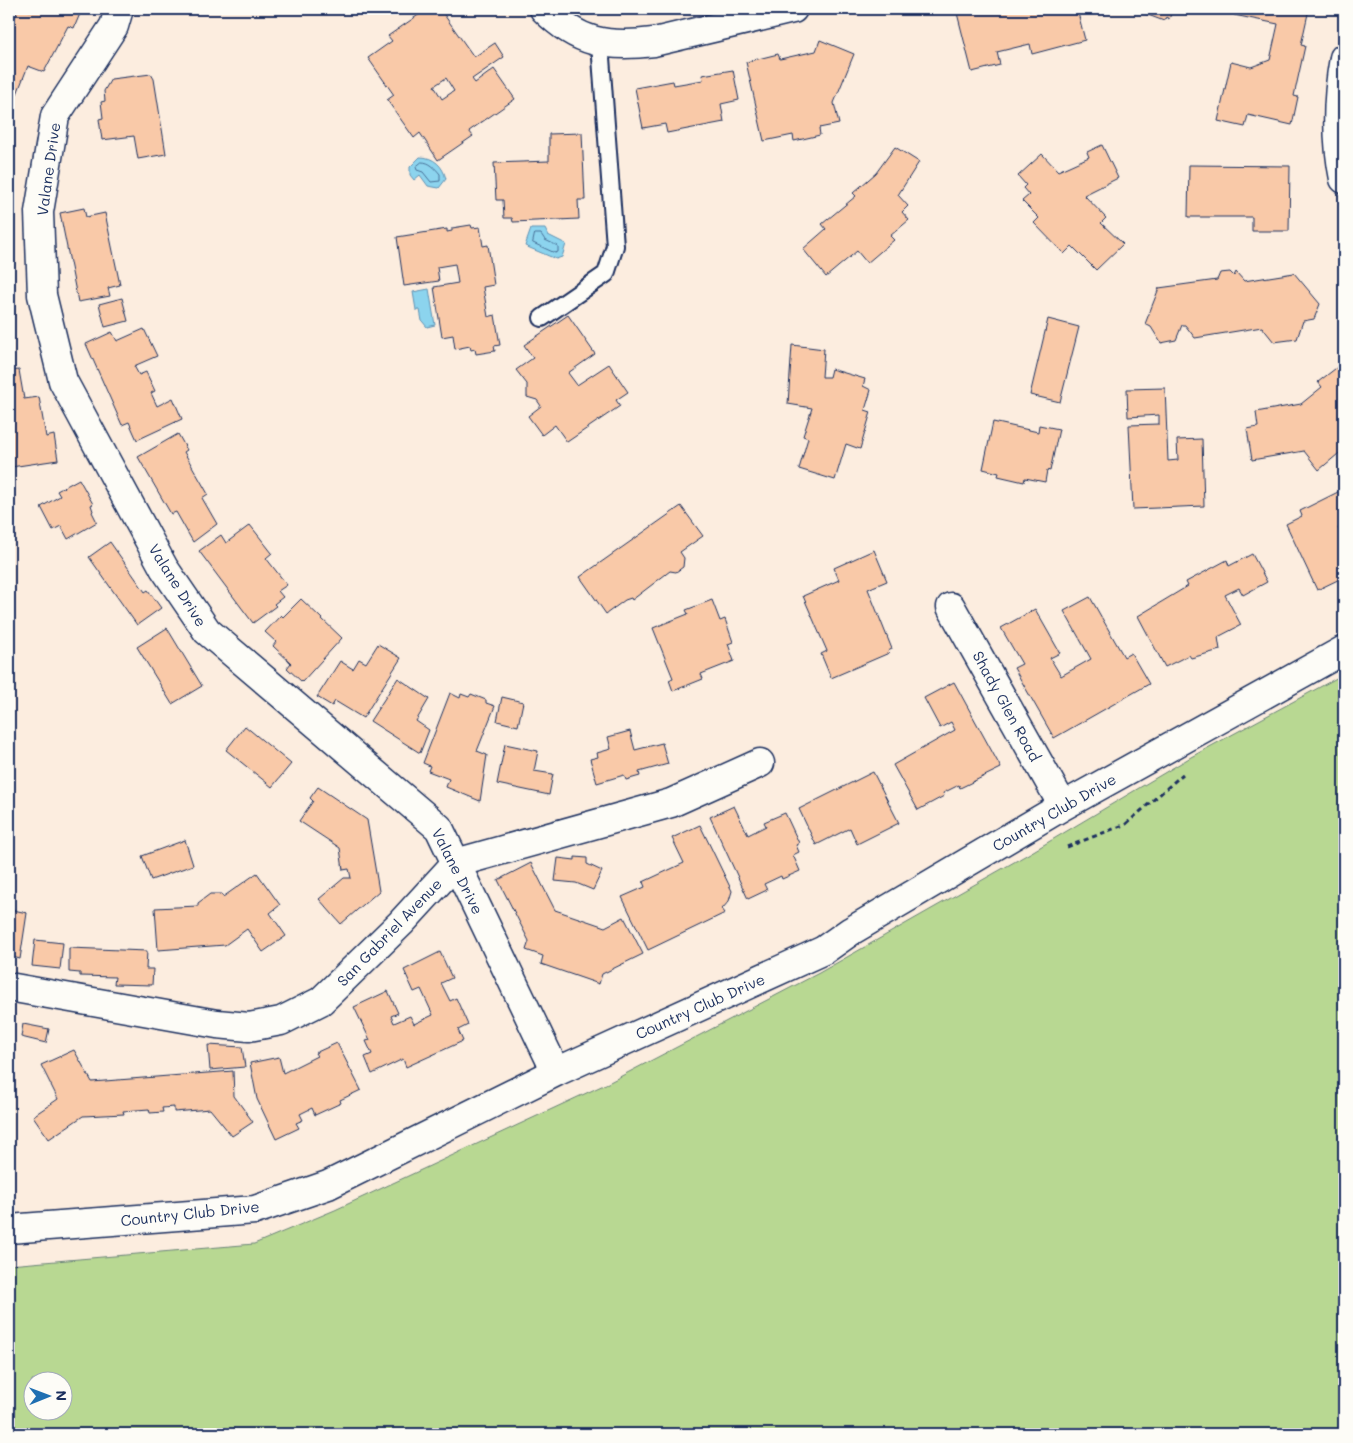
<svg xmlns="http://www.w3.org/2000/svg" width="1353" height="1443" viewBox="0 0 1353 1443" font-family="Mali,sans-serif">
  <rect width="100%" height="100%" fill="#fceddf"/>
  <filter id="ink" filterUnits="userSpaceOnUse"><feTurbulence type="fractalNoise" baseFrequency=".02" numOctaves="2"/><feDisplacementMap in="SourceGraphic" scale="10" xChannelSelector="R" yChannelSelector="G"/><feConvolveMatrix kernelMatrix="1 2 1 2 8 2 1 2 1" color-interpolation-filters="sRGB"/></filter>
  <g filter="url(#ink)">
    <path fill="#b8d892" stroke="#6a8478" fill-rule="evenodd" d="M 1344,674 L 1344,1434 L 9,1434 L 9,1265 L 254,1244 L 335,1210 L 608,1083 L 819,973 L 1030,853 L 1191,757 ZM 32,1380 L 62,1380 L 62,1410 L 32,1410 Z"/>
    <path fill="#8cd4ee" stroke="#5f92b4" d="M 420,157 C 434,157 443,166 446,179 L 439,188 L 428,186 L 420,175 L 414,180 L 410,175 L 410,167 Z
      M 531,229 L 545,229 L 548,235 L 566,244 L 562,257 L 556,259 L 525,246 Z
      M 429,289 L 435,325 L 427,327 L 422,321 L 420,310 L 416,310 L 413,292 Z"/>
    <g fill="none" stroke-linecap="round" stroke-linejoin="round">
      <path stroke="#487198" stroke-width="1" d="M 422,162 C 430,162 435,168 440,174 L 440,181 L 431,182 L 423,172 L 417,170 L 416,167 Z
        M 535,234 L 541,234 L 545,240 L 558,246 L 558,252 L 555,253 L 533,243 Z"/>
    </g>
    <path fill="#f9c9a8" stroke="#1b2f5e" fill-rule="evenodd" d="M 18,9 L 31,11 L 32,9 L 82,9 L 74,28 L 68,26 L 44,72 L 28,66 L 17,94 L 9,90 L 9,32 Z
      M 427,9 L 440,9 L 474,57 L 495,43 L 504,57 L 472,79 L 475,83 L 494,69 L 515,99 L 469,131 L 473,136 L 438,160 L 420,133 L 414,138 L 387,100 L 394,95 L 368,58 L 392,41 L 388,36 ZM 446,78 L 454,91 L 442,99 L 434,86 Z
      M 972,9 L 1077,9 L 1085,40 L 1032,54 L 1030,44 L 997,52 L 1000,65 L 972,72 L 957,13 Z
      M 1132,9 L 1173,9 L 1169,19 L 1166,17 L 1164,21 Z
      M 1236,9 L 1309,9 L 1301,45 L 1305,46 L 1294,96 L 1298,97 L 1292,125 L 1248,115 L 1245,127 L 1218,121 L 1231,62 L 1251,67 L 1270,60 L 1278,24 L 1234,15 Z
      M 820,40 L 854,54 L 834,103 L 839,124 L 819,128 L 820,135 L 794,141 L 793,135 L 764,141 L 746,62 L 778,54 L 780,59 L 816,51 Z
      M 733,70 L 739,100 L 721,104 L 724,122 L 667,133 L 665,124 L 643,128 L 635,88 L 673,81 L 674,85 L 703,80 L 702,75 Z
      M 151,74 L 154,79 L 166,154 L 138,159 L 134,136 L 102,140 L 99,119 L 103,118 L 101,102 L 105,101 L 104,91 L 111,79 Z
      M 582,133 L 585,200 L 578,200 L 579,219 L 513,222 L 512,218 L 504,218 L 503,200 L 496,200 L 494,163 L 549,161 L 549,134 Z
      M 1102,145 L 1118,178 L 1084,195 L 1106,218 L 1101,223 L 1123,244 L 1096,270 L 1072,246 L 1064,254 L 1034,223 L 1039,218 L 1022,201 L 1029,195 L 1023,188 L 1026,185 L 1018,176 L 1042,154 L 1058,171 L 1089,157 L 1087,152 Z
      M 895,147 L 919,162 L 898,195 L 908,206 L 902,212 L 909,220 L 890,236 L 894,240 L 867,263 L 857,251 L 826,277 L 803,249 L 826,229 L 822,224 L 856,196 L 853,193 L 876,173 Z
      M 1189,165 L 1290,166 L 1289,231 L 1252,231 L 1252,217 L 1188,217 Z
      M 84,208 L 86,217 L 105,213 L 120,285 L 108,288 L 110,296 L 78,302 L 60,213 Z
      M 471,225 L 472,228 L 480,227 L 483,246 L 488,245 L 494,285 L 483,287 L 488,317 L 495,315 L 500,345 L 494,346 L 495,351 L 476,354 L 475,349 L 471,350 L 470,346 L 455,349 L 453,335 L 442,337 L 434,287 L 458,283 L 455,264 L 437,267 L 439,281 L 404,286 L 397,237 L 447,229 L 447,232 L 452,231 L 452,228 Z
      M 1230,272 L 1234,276 L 1236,272 L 1244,281 L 1294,273 L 1320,304 L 1314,319 L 1303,321 L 1297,339 L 1274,342 L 1262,327 L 1195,338 L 1185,325 L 1182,325 L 1176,340 L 1161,343 L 1151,327 L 1145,324 L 1159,288 L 1217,280 L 1220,273 Z
      M 122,298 L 128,321 L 105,327 L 99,304 Z
      M 568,315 L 595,354 L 568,373 L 577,385 L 609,364 L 628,392 L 616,400 L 620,406 L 567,442 L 555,425 L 542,435 L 528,416 L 541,406 L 537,400 L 527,397 L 527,384 L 516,370 L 533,358 L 524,345 Z
      M 1048,319 L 1079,327 L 1060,402 L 1030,395 Z
      M 144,329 L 157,356 L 134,366 L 139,375 L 146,372 L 155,391 L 151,393 L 157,406 L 173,398 L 182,419 L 137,440 L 129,422 L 122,425 L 86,344 L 112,332 L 117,341 Z
      M 792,345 L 824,349 L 822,377 L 829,377 L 831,369 L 865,379 L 863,386 L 871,390 L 865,410 L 871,412 L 860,449 L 846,444 L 835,480 L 799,469 L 808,438 L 803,436 L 812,408 L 788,404 Z
      M 1344,362 L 1344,449 L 1319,470 L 1304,451 L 1252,460 L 1247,429 L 1258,427 L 1256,412 L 1301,404 L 1322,387 L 1318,382 Z
      M 19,370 L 24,399 L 39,397 L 46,437 L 54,435 L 58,460 L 11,467 L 9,452 L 9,371 Z
      M 1165,388 L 1168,461 L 1178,460 L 1177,440 L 1202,439 L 1204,506 L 1133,509 L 1129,425 L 1159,424 L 1159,415 L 1128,417 L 1127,389 Z
      M 993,422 L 1038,432 L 1039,425 L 1059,429 L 1050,471 L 1047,470 L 1045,482 L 1025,478 L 1024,482 L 998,476 L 999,473 L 983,469 Z
      M 178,434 L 187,450 L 184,452 L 208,494 L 202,498 L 217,524 L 193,542 L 176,512 L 171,514 L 138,457 Z
      M 79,479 L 93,504 L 91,505 L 93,511 L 92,512 L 97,522 L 68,539 L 61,526 L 53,530 L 41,507 L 60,496 L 57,491 Z
      M 1344,489 L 1344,525 L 1338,528 L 1341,534 L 1344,532 L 1344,577 L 1317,590 L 1286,524 L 1302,516 L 1300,511 Z
      M 681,506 L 703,536 L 680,552 L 684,558 L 683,567 L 676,572 L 670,571 L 632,600 L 631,598 L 625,600 L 606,614 L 580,577 Z
      M 250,525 L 272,553 L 266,558 L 287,585 L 278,591 L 283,597 L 274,604 L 276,606 L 253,623 L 199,551 L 221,535 L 226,543 Z
      M 110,542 L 145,592 L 148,590 L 161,608 L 137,625 L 89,557 Z
      M 874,550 L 887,581 L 868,589 L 892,649 L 888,651 L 889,653 L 831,678 L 821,654 L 827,651 L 803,596 L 839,580 L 834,568 Z
      M 1252,554 L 1267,582 L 1243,595 L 1239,588 L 1225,595 L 1241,625 L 1218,637 L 1220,650 L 1191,658 L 1189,655 L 1165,667 L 1138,616 L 1188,586 L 1186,582 L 1227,560 L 1229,566 Z
      M 1090,597 L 1124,657 L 1131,653 L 1149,684 L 1054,738 L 1014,668 L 1022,664 L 1001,628 L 1035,609 L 1060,653 L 1050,658 L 1061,676 L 1091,659 L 1064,611 Z
      M 301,599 L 342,638 L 302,682 L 287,668 L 291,663 L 273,646 L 276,642 L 265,632 L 281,615 L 283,617 Z
      M 712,600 L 720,621 L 725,619 L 733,642 L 728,644 L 734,661 L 701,674 L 703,679 L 673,691 L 669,680 L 673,678 L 653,628 L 688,614 L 686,610 Z
      M 167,628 L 202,686 L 172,704 L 137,647 Z
      M 378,644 L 401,658 L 363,718 L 335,701 L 332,706 L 317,697 L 340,661 L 353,669 L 359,659 L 366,663 Z
      M 398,678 L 429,699 L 416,721 L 429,730 L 420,753 L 370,721 Z
      M 954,682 L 1001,768 L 960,788 L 959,785 L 943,793 L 944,796 L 918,810 L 893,765 L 955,730 L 951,722 L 940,728 L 924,698 Z
      M 450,693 L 460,698 L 461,694 L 469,697 L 471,694 L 486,700 L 486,703 L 495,706 L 477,751 L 487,755 L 480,801 L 446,787 L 449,779 L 428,771 L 430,766 L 423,763 Z
      M 502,697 L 523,702 L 518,726 L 497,721 Z
      M 245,726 L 291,764 L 272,787 L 226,750 Z
      M 630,731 L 635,750 L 662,743 L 668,764 L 639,772 L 640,776 L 626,780 L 624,775 L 597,783 L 590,759 L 598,757 L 597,753 L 611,749 L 608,737 Z
      M 505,744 L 538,751 L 534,771 L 553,774 L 549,795 L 497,784 Z
      M 873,772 L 899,823 L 857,844 L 850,828 L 816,845 L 799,809 Z
      M 318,787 L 367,820 L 379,891 L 341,924 L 319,899 L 344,878 L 351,878 L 349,869 L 343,870 L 340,848 L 299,821 L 313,801 L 310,798 Z
      M 734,806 L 748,835 L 766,826 L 764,822 L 785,813 L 799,843 L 796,845 L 799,852 L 793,855 L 800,871 L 782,879 L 781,876 L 764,884 L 767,890 L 748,899 L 710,817 Z
      M 700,825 L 732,891 L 729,901 L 722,909 L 725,913 L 648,950 L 622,897 L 645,887 L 643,882 L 684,863 L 672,838 Z
      M 185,840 L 193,865 L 151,880 L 142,856 Z
      M 575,857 L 587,858 L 587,864 L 602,871 L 593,890 L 576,883 L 555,881 L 558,858 L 575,860 Z
      M 531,863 L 555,910 L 605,927 L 624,917 L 643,954 L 602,974 L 599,984 L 541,964 L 543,956 L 526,950 L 529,941 L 498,880 Z
      M 257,873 L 280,905 L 270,913 L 286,936 L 263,952 L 247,929 L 225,945 L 158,950 L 155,908 L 198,906 L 198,903 L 210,894 L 221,894 L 223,897 Z
      M 9,909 L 27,913 L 20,959 L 9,956 Z
      M 35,940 L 63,943 L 60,969 L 32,966 Z
      M 69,948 L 147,951 L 146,969 L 153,969 L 152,985 L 114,984 L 115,977 L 80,976 L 80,973 L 69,972 Z
      M 440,952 L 452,978 L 441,983 L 450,1001 L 456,998 L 468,1025 L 458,1030 L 463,1041 L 406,1067 L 403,1059 L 372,1074 L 365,1057 L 372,1054 L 366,1041 L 370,1040 L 354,1007 L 388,991 L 398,1013 L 391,1016 L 394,1023 L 410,1016 L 414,1024 L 433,1015 L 421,989 L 414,992 L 404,970 Z
      M 23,1024 L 49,1029 L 46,1043 L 21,1037 Z
      M 337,1043 L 361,1090 L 340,1100 L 341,1103 L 315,1115 L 312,1108 L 300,1114 L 303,1120 L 296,1123 L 299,1128 L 276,1139 L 257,1099 L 250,1063 L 279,1057 L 283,1073 L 317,1056 L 315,1053 Z
      M 208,1045 L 242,1047 L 245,1067 L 210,1070 Z
      M 74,1050 L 92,1082 L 233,1071 L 234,1096 L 253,1122 L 232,1136 L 210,1109 L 174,1112 L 174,1107 L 162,1108 L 163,1112 L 150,1113 L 149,1109 L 123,1111 L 124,1114 L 83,1116 L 49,1139 L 33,1116 L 58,1099 L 41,1065 Z"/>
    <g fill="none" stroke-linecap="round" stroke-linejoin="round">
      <g stroke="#1b2f5e" stroke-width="20">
        <path id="service" d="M 542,318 L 606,274 L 615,246 L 600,44"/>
      </g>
      <g stroke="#1b2f5e" stroke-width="31">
        <path id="minor" d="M 119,9 L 114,26 L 55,116 L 39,212 L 42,295 L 63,381 L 164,568 L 207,631 L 439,828 L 556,1072
          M 544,9 C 578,43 607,48 654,42 L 793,9
          M 1344,58 C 1337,97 1336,140 1344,179
          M 951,607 L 1063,806
          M 9,987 L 217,1024 L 249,1027 L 281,1021 L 321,1001 L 401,923 L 456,863 L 671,803 L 760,763
          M 9,1229 L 255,1210 L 328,1185 L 556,1072 L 824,950 L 851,931 L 1063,806 L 1344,650"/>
      </g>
      <path stroke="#1b2f5e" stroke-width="3" stroke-dasharray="5 4" stroke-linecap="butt" d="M 1067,847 L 1126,824 L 1183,774"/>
      <use href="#service" stroke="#fdfcf7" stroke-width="16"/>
      <use href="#minor" stroke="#fdfcf7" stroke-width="28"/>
    </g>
  </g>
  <g text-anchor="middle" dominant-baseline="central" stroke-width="4" stroke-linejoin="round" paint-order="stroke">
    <g font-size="15" fill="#1b2f5e" stroke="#fdfcf7">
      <text transform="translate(48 169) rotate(-82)">Valane Drive</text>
      <text transform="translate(178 585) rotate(58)">Valane Drive</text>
      <text transform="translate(1007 706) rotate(61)">Shady Glen Road</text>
      <text transform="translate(1054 812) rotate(-30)">Country Club Drive</text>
      <text transform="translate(458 871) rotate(63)">Valane Drive</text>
      <text transform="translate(389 932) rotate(-46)">San Gabriel Avenue</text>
      <text transform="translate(700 1006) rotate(-24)">Country Club Drive</text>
      <text transform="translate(190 1213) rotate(-6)">Country Club Drive</text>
    </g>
  </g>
  <rect width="1353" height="1443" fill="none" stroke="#fdfcf7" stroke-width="30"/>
  <rect x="15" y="15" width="1323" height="1413" fill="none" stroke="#1b2f5e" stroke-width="2" filter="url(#ink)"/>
  <g transform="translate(48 1396) rotate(89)"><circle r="24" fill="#fdfcf7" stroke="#a3aaba"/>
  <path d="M0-4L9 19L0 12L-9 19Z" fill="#1f6fb2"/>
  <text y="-8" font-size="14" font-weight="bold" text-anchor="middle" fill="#1b2f5e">N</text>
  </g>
</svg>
